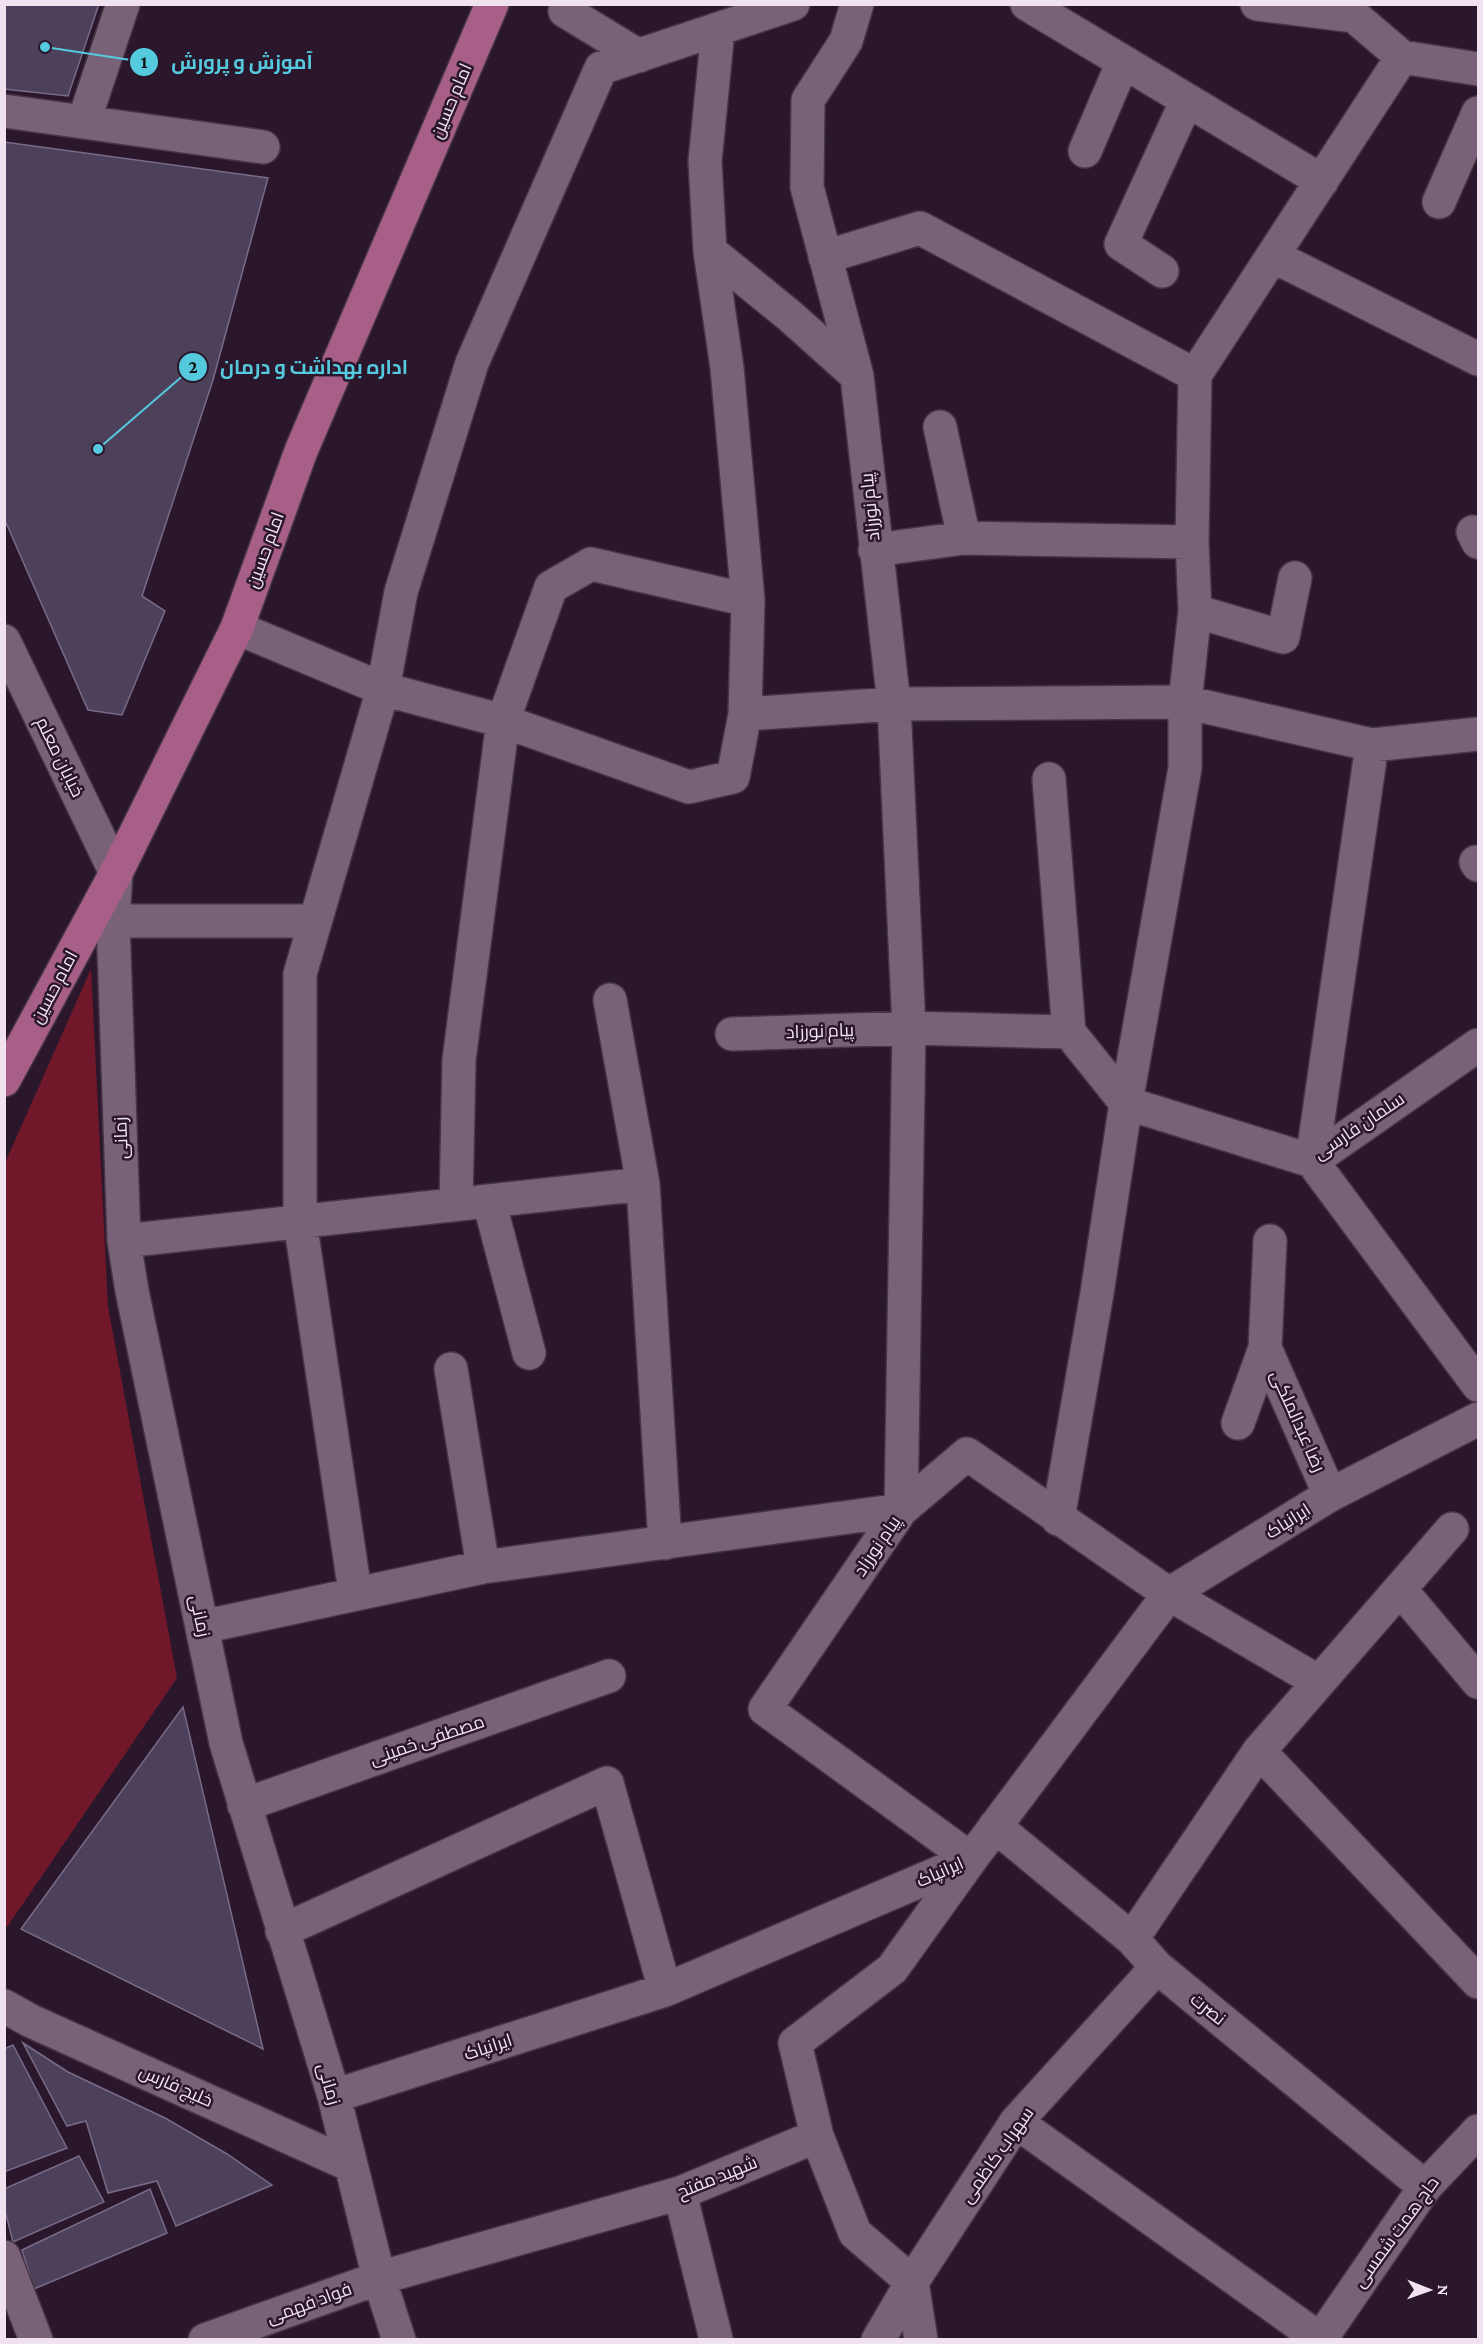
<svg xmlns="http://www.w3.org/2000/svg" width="1483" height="2344" viewBox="0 0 1483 2344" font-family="'Crimson Pro',Cairo,serif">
  <rect width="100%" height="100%" fill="#2b172b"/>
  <path fill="#71172a" d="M 91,969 L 108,1307 L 177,1678 L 7,1927 L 4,1926 L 5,1163 Z"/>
  <path fill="#4c405b" stroke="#786b89" stroke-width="1.5" d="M 4,4 L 99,4 L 68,96 L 4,89 Z
    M 4,142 L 268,178 L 213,380 L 142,596 L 165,611 L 122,715 L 88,710 L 4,518 Z
    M 183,1707 L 263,2049 L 21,1929 Z
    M 23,2043 L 68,2072 L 165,2118 L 227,2154 L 272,2185 L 176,2226 L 157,2181 L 108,2193 L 86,2121 L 67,2126 Z
    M 13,2045 L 67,2148 L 4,2172 L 4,2049 Z
    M 79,2156 L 104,2202 L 13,2242 L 4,2207 L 4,2189 Z
    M 150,2189 L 167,2233 L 34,2289 L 22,2250 Z"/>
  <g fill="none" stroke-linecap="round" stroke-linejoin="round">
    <g stroke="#443444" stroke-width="36">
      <path id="minor" d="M 1027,4 L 1322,181
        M 1257,4 L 1354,16 L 1402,57
        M 565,11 L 639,56
        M 4,111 L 263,147
        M 84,121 L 123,4
        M 1085,151 L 1123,62
        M 1439,202 L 1478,113
        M 710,251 L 790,316 L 857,376
        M 1273,256 L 1478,359
        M 825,257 L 920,228 L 1195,375
        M 1162,271 L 1121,244 L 1187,100
        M 940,427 L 964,538
        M 1473,532 L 1478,542
        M 875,550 L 964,538 L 1192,542
        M 1195,611 L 1283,637 L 1295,578
        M 237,628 L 383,689 L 503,721 L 689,787 L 733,777 L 745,714 L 748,600 L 727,368 L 710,251 L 705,161 L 718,30
        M 4,641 L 116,873 L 113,921 L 124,1241 L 132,1291 L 226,1743 L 334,2096 L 379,2278 L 399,2340
        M 745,714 L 894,704 L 1185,702 L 1372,745 L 1478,734
        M 1372,745 L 1312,1161 L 1478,1385
        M 1049,779 L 1069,1032
        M 1476,862 L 1478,865
        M 113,921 L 314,921
        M 610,1000 L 643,1184 L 665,1543
        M 732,1034 L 909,1028 L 1069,1032 L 1126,1103 L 1312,1161 L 1478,1045
        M 489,1201 L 529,1353
        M 456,1204 L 459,1060 L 503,721 L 551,587 L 591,564 L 748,600
        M 124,1241 L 643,1184
        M 1265,1348 L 1330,1495
        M 451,1369 L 483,1567
        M 1238,1423 L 1265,1348 L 1270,1241
        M 1058,1519 L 1097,1293 L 1126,1103 L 1185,768 L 1185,702 L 1195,611 L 1192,542 L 1195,375 L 1402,57 L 1478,69
        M 1400,1589 L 1478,1682
        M 355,1592 L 300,1221 L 300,974 L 383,689 L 401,592 L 472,363 L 601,68 L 793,4
        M 202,1627 L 483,1567 L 901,1510 L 967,1454 L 1169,1594 L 1319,1682
        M 1259,1751 L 1478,1982
        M 244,1805 L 609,1676
        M 995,1826 L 1132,1939 L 1157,1967 L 1425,2187
        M 282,1931 L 607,1783 L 665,1990
        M 1132,1939 L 1259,1751 L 1452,1529
        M 4,2006 L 31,2021 L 348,2164
        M 334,2096 L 665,1990 L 971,1859 L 1169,1594 L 1330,1495 L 1478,1419
        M 1016,2122 L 1321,2340
        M 817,2136 L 795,2043 L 892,1969 L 971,1859 L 765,1709 L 901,1510 L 909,1028 L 894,704 L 857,376 L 807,187 L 808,100 L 846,41 L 857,4
        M 680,2193 L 716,2339
        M 4,2257 L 36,2340
        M 205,2340 L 379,2278 L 680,2193 L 817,2136 L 855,2233 L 912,2282 L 878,2340
        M 921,2340 L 912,2282 L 1016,2122 L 1157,1967
        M 1320,2340 L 1425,2187 L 1478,2131"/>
    </g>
    <g stroke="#443444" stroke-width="36">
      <path id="major" d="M 4,1080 L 116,873 L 237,628 L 301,451 L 492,4"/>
    </g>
    <use href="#minor" stroke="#796178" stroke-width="33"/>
    <use href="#major" stroke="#a75f88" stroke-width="33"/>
  </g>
  <g text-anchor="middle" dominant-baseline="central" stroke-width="5" stroke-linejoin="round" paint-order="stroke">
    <g font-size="18" fill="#f1e2f0" stroke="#2b172b">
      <text transform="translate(451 101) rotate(-67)">امام حسین</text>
      <text transform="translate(870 507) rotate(-96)">پیام نورزاد</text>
      <text transform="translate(265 550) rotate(-70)">امام حسین</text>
      <text transform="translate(60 757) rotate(64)">خیابان معلم</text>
      <text transform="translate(54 987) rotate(-62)">امام حسین</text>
      <text transform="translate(820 1031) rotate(-2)">پیام نورزاد</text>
      <text transform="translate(1359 1126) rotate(-34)">سلمان فارسی</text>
      <text transform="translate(121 1138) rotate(-92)">زمانی</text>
      <text transform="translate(1298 1421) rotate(66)">رضا عبدالملکی</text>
      <text transform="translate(1288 1521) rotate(-32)">ایرانپاک</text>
      <text transform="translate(877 1546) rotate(-56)">پیام نورزاد</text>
      <text transform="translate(200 1616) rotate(78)">زمانی</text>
      <text transform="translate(427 1740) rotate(-19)">مصطفی خمینی</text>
      <text transform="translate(940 1872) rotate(-24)">ایرانپاک</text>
      <text transform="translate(1208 2009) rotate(39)">نصرت</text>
      <text transform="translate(488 2047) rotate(-18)">ایرانپاک</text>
      <text transform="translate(329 2084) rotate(74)">زمانی</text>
      <text transform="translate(176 2086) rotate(24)">خلیج فارس</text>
      <text transform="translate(997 2155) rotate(-55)">سهراب کاظمی</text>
      <text transform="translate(717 2177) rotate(-22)">شهید مفتح</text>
      <text transform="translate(1396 2232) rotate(-54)">حاج همت شمسی</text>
      <text transform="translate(309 2303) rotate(-20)">فواد فهمی</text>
    </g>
  </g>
  <path fill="none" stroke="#55cadf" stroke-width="2" d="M45 47L144 62M98 449L193 367"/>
  <g fill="#55cadf" stroke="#2b172b" stroke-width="2">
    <circle cx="45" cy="47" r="6"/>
    <circle cx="98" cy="449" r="6"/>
    <circle cx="144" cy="62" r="15"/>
    <circle cx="193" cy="367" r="15"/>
  </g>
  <g font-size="18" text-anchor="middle" font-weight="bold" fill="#111">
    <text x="144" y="68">1</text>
    <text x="193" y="373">2</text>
  </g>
  <g font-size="20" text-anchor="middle" font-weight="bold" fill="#55cadf" stroke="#2b172b" stroke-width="5" stroke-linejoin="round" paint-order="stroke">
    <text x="242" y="69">آموزش و پرورش</text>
    <text x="314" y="374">اداره بهداشت و درمان</text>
  </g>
  <rect width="1483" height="2344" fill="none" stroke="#f1e2f0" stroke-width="12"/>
  <g transform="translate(1429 2290) rotate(91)" stroke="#2b172b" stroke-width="4.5" paint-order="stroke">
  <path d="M0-4.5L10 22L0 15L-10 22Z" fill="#f1e2f0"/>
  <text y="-9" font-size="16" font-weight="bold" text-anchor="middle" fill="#f1e2f0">N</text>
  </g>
</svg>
